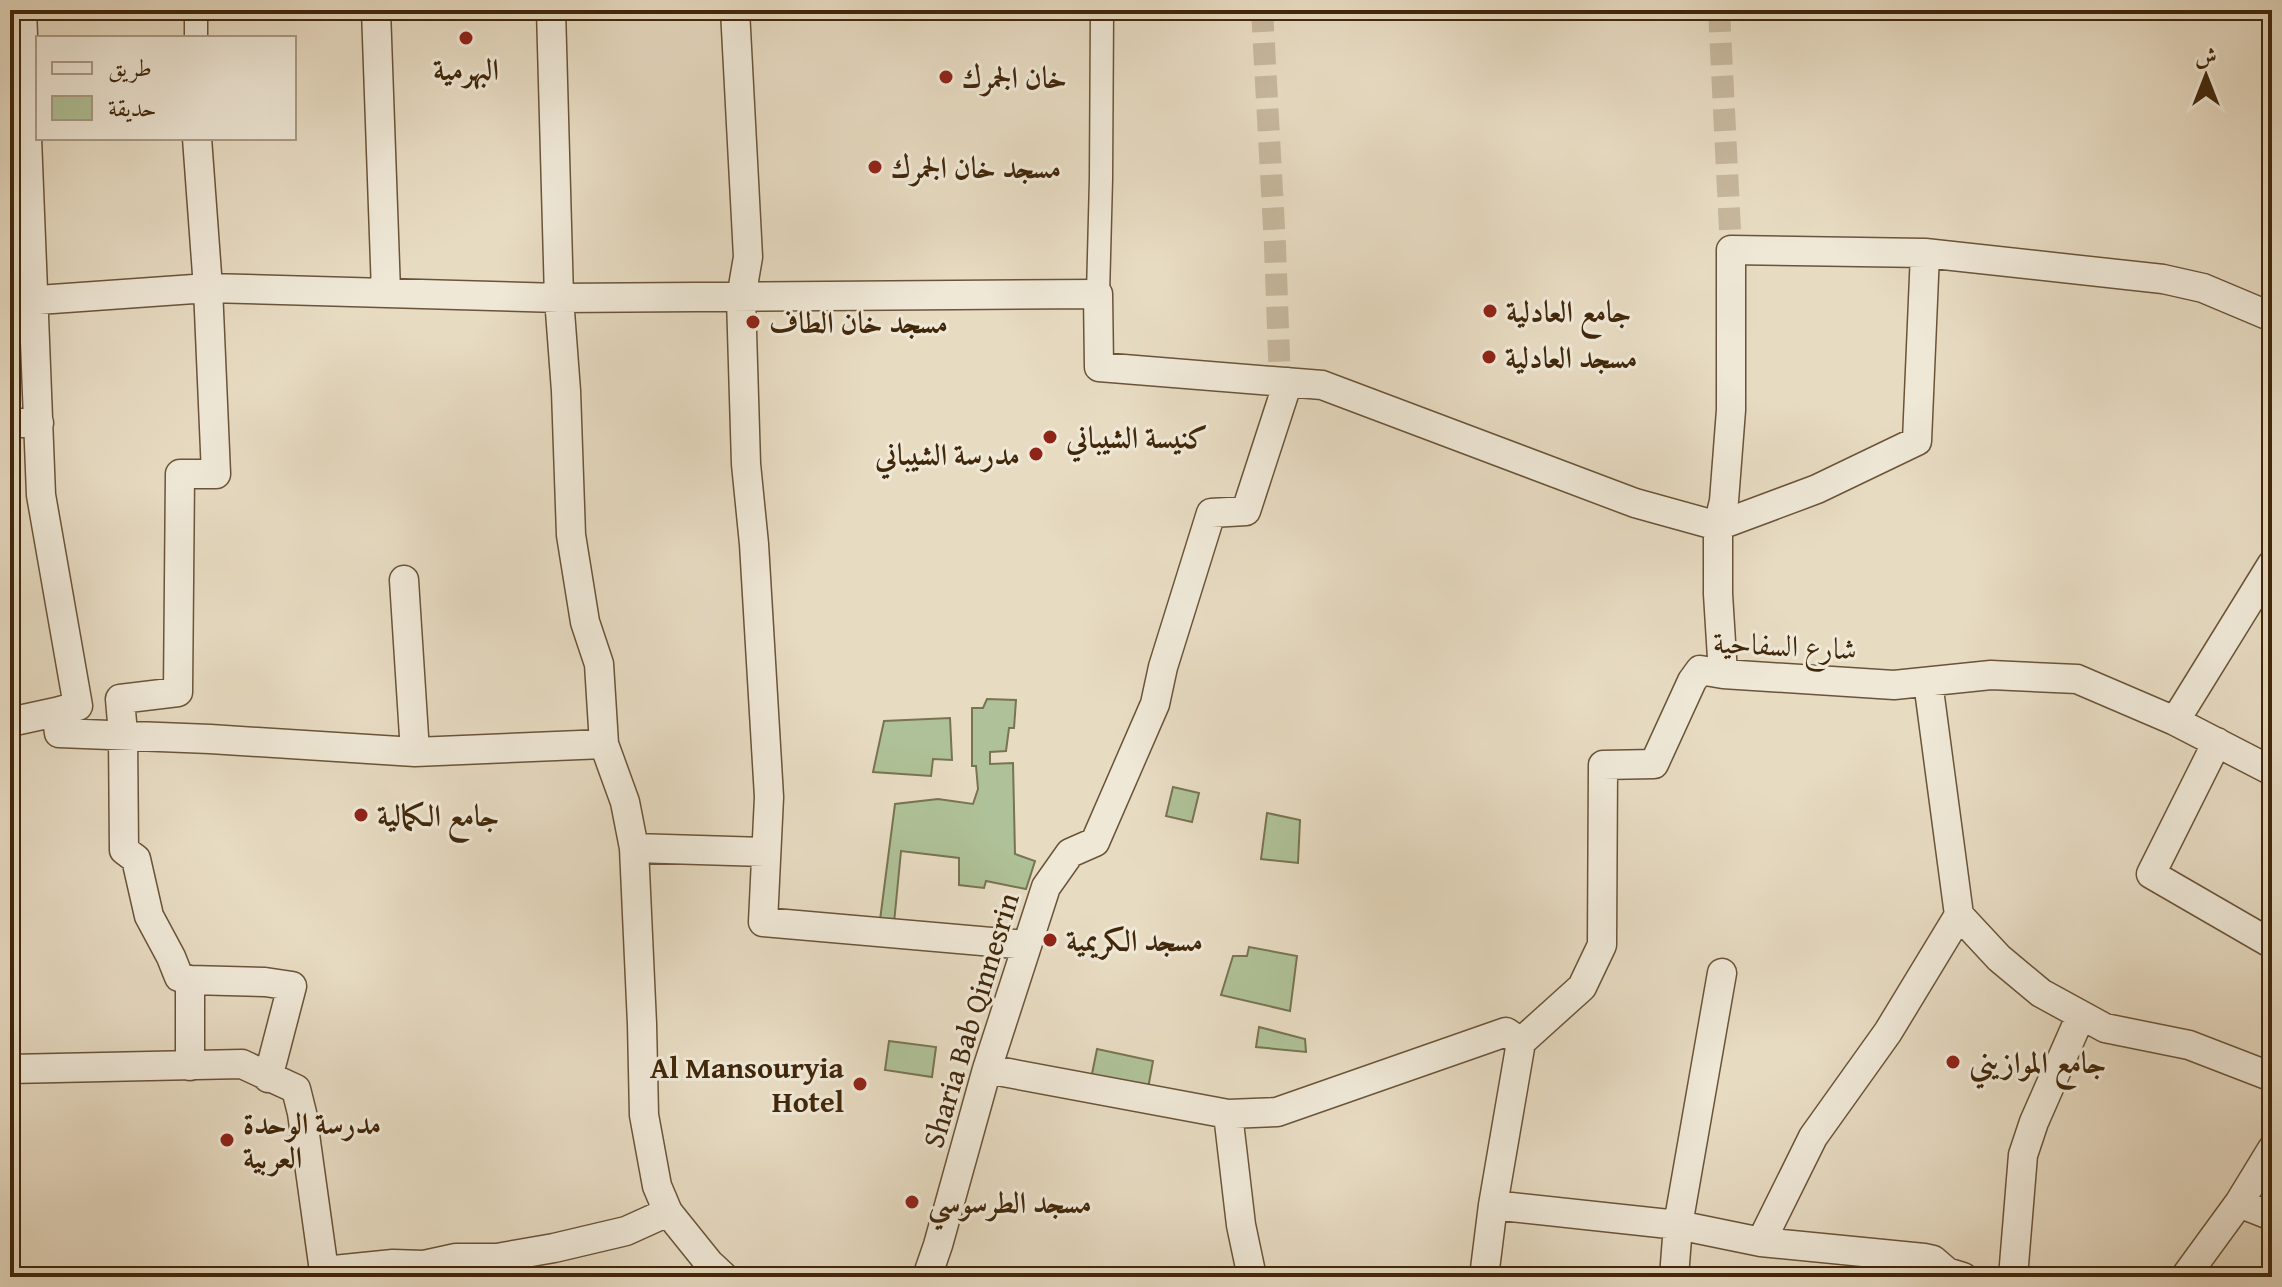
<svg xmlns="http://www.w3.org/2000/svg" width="2282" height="1287" viewBox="0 0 2282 1287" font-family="'Gentium Book Plus',Amiri,serif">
  <rect width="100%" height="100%" fill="#e7dbc2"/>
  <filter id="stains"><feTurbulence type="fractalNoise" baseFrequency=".0025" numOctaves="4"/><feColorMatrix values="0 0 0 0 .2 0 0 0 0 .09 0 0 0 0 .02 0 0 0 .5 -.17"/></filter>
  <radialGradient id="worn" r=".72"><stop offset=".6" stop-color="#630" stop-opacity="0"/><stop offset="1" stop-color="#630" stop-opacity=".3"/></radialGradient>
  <path fill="#afc198" stroke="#787451" stroke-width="2" d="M 987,699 L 1016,700 L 1014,728 L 1009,728 L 1006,751 L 990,752 L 990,764 L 1013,763 L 1015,854 L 1035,861 L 1026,889 L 986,881 L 984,888 L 959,885 L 959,858 L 901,851 L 894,923 L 880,920 L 895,804 L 938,799 L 973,804 L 978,789 L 976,766 L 972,766 L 972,708 L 983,708 Z
    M 950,718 L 952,760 L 933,759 L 931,776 L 873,772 L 884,721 Z
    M 1173,787 L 1199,793 L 1192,822 L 1166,816 Z
    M 1267,813 L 1300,820 L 1298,863 L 1261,859 Z
    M 1249,947 L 1297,956 L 1290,1011 L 1221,995 L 1233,956 L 1247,956 Z
    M 1259,1027 L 1305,1039 L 1306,1052 L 1256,1047 Z
    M 889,1041 L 936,1047 L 932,1077 L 885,1070 Z
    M 1097,1049 L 1153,1061 L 1147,1094 L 1090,1084 Z"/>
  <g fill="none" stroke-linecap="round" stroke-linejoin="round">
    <path stroke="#c6b79d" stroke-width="22" stroke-dasharray="22 11" stroke-linecap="butt" d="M 1262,10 L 1275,246 L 1280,382
      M 1719,10 L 1731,250"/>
    <g stroke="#6a5438" stroke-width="25">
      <path id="pedestrian" d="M 196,10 L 196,38
        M 1098,294 L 1101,179 L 1102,10"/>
    </g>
    <g stroke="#6a5438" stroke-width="31">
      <path id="minor" d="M 22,10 L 41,495 L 78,706 L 56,712
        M 376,10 L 386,292
        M 551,10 L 559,298 L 566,391 L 571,535 L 585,622 L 599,664 L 604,744
        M 735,10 L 748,257 L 741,298 L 746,464 L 754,544 L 769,797 L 763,922 L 1026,945
        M 10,302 L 208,288 L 559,298 L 1098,294 L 1099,367 L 1322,385 L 1635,503 L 1718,526 L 1817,489 L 1917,441 L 1925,253
        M 10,423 L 39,423
        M 404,580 L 415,752
        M 1723,674 L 1718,594 L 1718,526 L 1724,501 L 1731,410 L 1731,250 L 1925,253 L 2163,279 L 2203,288 L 2272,317
        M 1928,682 L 1959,915 L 1999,958 L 2041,993 L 2105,1028 L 2189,1045 L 2272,1077
        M 2175,721 L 2272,564
        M 10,722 L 56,712 L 59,733 L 210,739 L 415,752 L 604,744 L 625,802 L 634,848 L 642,1024 L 644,1115 L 657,1186 L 668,1212 L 709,1263 L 724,1277
        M 2217,742 L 2151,874 L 2272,944
        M 634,848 L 766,852
        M 190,980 L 265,982 L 292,986 L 268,1078
        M 1521,1042 L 1582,987 L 1602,945 L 1603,765 L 1654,764 L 1692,681 L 1700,670 L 1723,674 L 1894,685 L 1991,675 L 2077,679 L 2175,721 L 2272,771
        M 190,1066 L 190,980 L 179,977 L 171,957 L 149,916 L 136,859 L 124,850 L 123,734 L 120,699 L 178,692 L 180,474 L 216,474 L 208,288 L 197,138
        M 10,1069 L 242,1064 L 296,1089 L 302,1113 L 324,1271 L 393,1264
        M 987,1069 L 1228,1114 L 1277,1112 L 1506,1032 L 1521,1042 L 1493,1205 L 1484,1277
        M 1228,1114 L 1241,1225 L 1252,1277
        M 2239,1203 L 2272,1216
        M 1493,1205 L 1678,1225 L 1761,1242 L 1924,1258 L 1933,1260 L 1947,1272 L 1963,1277
        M 1761,1242 L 1813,1137 L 1888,1032 L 1959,915
        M 376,1272 L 393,1264 L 424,1265 L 456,1258 L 497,1258 L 554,1248 L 626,1231 L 668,1212
        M 927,1277 L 938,1245 L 987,1069 L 1046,887 L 1070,853 L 1095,842 L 1155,704 L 1163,667 L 1211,513 L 1246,511 L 1288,382
        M 1674,1277 L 1678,1225 L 1722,973
        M 2013,1277 L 2023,1155 L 2034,1122 L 2081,1015
        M 2185,1277 L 2239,1203 L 2272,1149"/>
    </g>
    <use href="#pedestrian" stroke="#efe8d7" stroke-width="22"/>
    <use href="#minor" stroke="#efe8d7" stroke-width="28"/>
  </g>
  <g fill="#8f2418" stroke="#efe8d7" stroke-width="3">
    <circle cx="466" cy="38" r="8"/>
    <circle cx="946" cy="77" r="8"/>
    <circle cx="875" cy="167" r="8"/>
    <circle cx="1490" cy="311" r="8"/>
    <circle cx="753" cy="322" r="8"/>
    <circle cx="1489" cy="357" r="8"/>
    <circle cx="1050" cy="437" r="8"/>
    <circle cx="1036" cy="454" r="8"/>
    <circle cx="361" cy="815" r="8"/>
    <circle cx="1050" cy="940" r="8"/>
    <circle cx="1953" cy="1062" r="8"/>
    <circle cx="860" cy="1084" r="8"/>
    <circle cx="227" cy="1140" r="8"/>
    <circle cx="912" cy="1202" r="8"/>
  </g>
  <g text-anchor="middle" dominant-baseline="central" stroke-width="6" stroke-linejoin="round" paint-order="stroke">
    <g font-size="30" font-weight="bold" fill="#41270a" stroke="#efe8d7" text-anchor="start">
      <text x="466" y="69" text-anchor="middle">البهرمية</text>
      <text x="962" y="77">خان الجمرك</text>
      <text x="891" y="167">مسجد خان الجمرك</text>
      <text x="1506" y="311">جامع العادلية</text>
      <text x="769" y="322">مسجد خان الطاف</text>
      <text x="1505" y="357">مسجد العادلية</text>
      <text x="1066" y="437">كنيسة الشيباني</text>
      <text x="1020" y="454" text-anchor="end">مدرسة الشيباني</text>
      <text x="377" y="815">جامع الكمالية</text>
      <text x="1066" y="940">مسجد الكريمية</text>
      <text x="1969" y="1062">جامع الموازيني</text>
      <text x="844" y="1067" text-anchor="end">Al Mansouryia<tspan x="844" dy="34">Hotel</tspan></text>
      <text x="243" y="1123">مدرسة الوحدة<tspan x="243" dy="34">العربية</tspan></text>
      <text x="928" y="1202">مسجد الطرسوسي</text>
    </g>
    <g font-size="30" fill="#41270a" stroke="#efe8d7">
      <text transform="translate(1785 645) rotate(3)">شارع السفاحية</text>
      <text transform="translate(970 1020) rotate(-73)">Sharia Bab Qinnesrin</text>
    </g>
  </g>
  <rect width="2282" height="1287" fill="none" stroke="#e7dbc2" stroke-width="40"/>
  <rect x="12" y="12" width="2258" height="1263" fill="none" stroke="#41270a" stroke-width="4"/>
  <rect x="20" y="20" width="2242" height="1247" fill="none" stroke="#41270a" stroke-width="2"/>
  <rect x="36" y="36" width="260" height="104" fill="#efe8d7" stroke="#a99b85" stroke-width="2"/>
  <rect x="52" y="62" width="40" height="12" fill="#efe8d7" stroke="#a99b85" stroke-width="2"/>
  <text x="108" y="76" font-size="24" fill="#41270a">طريق</text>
  <rect x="52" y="96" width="40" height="24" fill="#afc198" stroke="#a99b85" stroke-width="2"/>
  <text x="108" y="116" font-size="24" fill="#41270a">حديقة</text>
  <g transform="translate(2206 76)" stroke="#efe8d7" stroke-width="6" paint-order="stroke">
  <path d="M0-6L14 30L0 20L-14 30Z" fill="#41270a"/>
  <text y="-12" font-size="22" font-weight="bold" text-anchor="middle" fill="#41270a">ش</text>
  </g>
  <rect width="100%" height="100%" filter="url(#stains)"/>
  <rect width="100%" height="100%" fill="url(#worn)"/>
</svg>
